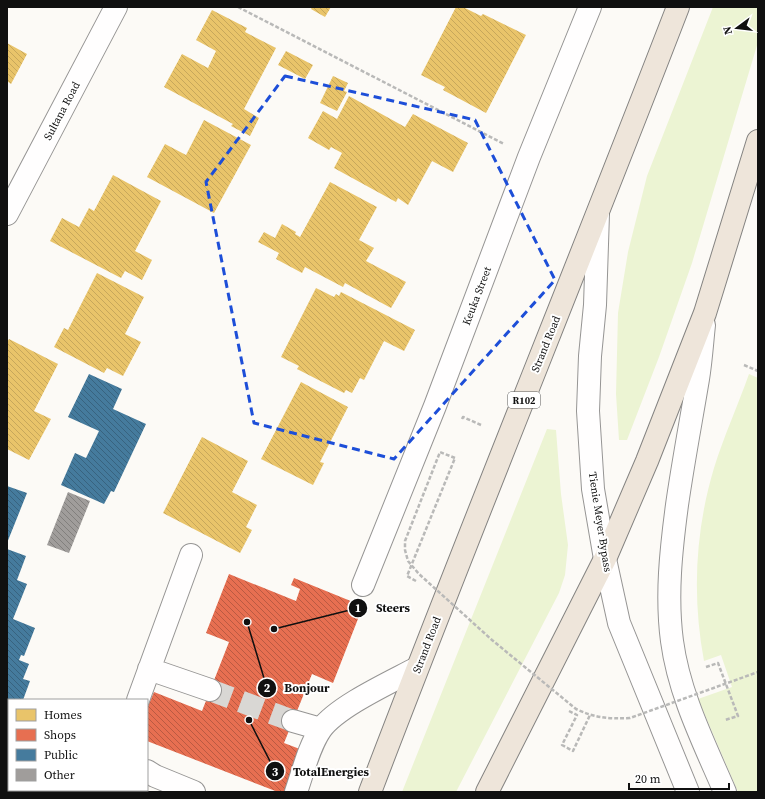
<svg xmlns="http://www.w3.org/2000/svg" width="765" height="799" viewBox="0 0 765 799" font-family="'Source Serif 4',serif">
  <defs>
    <pattern id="homes-back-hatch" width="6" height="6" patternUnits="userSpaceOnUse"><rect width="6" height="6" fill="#e9c46a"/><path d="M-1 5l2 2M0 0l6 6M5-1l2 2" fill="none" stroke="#c7a75b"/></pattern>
    <pattern id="shops-back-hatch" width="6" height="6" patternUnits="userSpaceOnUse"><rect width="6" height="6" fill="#e76f51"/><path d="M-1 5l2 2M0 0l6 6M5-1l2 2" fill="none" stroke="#ba5a42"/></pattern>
    <pattern id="public-back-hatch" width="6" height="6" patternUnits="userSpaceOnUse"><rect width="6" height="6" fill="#457b9d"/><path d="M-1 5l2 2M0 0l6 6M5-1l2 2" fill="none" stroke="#38637f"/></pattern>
    <pattern id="building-back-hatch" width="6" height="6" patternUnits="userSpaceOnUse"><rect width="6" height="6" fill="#a09d9b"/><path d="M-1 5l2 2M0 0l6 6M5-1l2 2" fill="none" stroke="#817f7d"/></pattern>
  </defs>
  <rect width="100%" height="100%" fill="#fcfaf6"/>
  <path fill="#ecf4d3" d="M 713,7 L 758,7 L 758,42 L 692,263 L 659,357 L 627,440 L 619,440 L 616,394 L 618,313 L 628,252 L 647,176 Z
    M 749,374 L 758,378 L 758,792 L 738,792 L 698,699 L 732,687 L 721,655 L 704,661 C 692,597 695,531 714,468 C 724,436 738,405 749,374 Z
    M 547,429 L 556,430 L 561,494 L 568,545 L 565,575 L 559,593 L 456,792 L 402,792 Z"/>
  <path fill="url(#homes-back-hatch)" d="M 312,7 L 331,7 L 325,17 L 311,9 Z
    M 456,7 L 463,7 L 481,16 L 483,14 L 526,35 L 486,113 L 443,90 L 445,87 L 421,75 Z
    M 212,10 L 247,28 L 245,32 L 276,48 L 244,109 L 259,118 L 250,136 L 231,126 L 233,124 L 164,87 L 182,54 L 208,68 L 216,51 L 196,40 Z
    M 7,43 L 27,54 L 11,84 L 7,81 Z
    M 286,51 L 313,65 L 305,79 L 278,65 Z
    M 333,76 L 348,83 L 344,91 L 347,92 L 337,111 L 320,103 Z
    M 349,96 L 405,127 L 413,114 L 468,143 L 453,172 L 432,161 L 408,205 L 398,198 L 396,202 L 334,168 L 342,153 L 331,147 L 329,150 L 308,138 L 323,111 L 337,119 Z
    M 204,120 L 251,145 L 214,213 L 147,177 L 165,144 L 186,155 Z
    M 113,175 L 161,201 L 135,251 L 152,260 L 142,280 L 125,271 L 121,278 L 50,241 L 62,218 L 79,227 L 89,208 L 94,211 Z
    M 330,182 L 377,207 L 359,240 L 374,248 L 366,261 L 406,282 L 391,308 L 345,283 L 343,287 L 305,267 L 302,273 L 276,259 L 279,253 L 258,242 L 264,232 L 275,238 L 282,224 L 296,232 L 295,234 L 300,237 Z
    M 97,273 L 144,297 L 125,334 L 141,342 L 123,376 L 107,368 L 104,373 L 54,347 L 64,328 L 68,330 Z
    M 316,288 L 334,297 L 336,294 L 339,296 L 341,292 L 415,330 L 404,351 L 384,341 L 364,380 L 360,378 L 352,393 L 346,390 L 344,393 L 297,369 L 299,366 L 281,357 Z
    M 9,339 L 58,364 L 34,411 L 51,419 L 29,460 L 7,449 L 7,342 Z
    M 301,382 L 348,407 L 320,462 L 324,463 L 313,485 L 261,459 Z
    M 202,437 L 248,461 L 232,492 L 257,505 L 246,527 L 252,530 L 240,553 L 163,513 Z"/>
  <path fill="url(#shops-back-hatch)" d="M 229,574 L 296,601 L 300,589 L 291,585 L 294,578 L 363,606 L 333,683 L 312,674 L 284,743 L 305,751 L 288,792 L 278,792 L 147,741 L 147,708 L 154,692 L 202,711 L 229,642 L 206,633 Z"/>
  <path fill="url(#public-back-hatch)" d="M 89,374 L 122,389 L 113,409 L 146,424 L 114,492 L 111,491 L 104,504 L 61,485 L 75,453 L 86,458 L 99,431 L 68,417 Z
    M 7,486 L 27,493 L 7,543 Z
    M 7,549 L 26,556 L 17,580 L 27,584 L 13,619 L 35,628 L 24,656 L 21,655 L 19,660 L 29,664 L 23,679 L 30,681 L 23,700 L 9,700 L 9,702 L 7,701 Z"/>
  <path fill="url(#building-back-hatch)" d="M 68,492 L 90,501 L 69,553 L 47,545 Z"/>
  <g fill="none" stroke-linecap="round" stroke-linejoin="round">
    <path stroke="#d9d7d4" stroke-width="22" stroke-dasharray="22 11" stroke-linecap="butt" d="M 210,690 L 293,721"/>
    <g stroke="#969594" stroke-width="24">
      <path id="minor" d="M 7,214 L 116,7
        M 598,214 L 595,305 L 590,356 L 588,411 L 593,489 L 605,559 L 619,623 L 688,792
        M 704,325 C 702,343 701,361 698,379 C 691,421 683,463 677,505 C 671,550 666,596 672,641 C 679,694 704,743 725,792
        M 363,585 L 435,406 L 529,157 L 590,7
        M 149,669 L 210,690
        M 138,700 L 191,555
        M 293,721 L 321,729
        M 147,771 L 155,776 L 194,792
        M 296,792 C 303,772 309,746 321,729 C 338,706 391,682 417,668"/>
    </g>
    <g stroke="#848381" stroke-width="24">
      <path id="major" d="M 370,792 C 470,529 577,269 678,7
        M 487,792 L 605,559 L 647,461 L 705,313 L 758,141"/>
    </g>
    <path stroke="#b9b9b8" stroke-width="2.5" stroke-dasharray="4 2" stroke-linecap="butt" d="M 238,7 L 504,144
      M 744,365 L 758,371
      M 462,419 L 463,417 L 481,425
      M 416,581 L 407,576 L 455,458
      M 706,667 L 718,663 L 738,716 L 725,720
      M 569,711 L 577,715 L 562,745 L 573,751 L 590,715"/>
    <use href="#minor" stroke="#fffefe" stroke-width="22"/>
    <use href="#major" stroke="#eee5da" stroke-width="22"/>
    <path stroke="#b9b9b8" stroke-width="2.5" stroke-dasharray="4 2" stroke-linecap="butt" d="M 455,458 L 440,452 L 405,541 L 405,550 L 408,561 L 419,574 L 492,640 L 576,709 C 595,718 609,719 630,718 L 758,672"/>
  </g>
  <path fill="none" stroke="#1d4ed8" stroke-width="3" stroke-dasharray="8 5" stroke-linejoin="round" d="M 285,76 L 475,120 L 555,280 L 394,459 L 254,423 L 206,182 Z"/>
  <g text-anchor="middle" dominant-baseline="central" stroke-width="4" stroke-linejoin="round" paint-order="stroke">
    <rect fill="#fff" stroke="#585858" stroke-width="1" x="508" y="392" width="32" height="16" rx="3"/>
    <g font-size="10" font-weight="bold" fill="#101010">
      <text x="524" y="400">R102</text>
    </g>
    <g font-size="11" fill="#101010" stroke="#fff">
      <text transform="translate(62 111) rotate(-62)">Sultana Road</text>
      <text transform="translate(477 296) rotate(-69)">Keuka Street</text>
      <text transform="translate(546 344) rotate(-68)">Strand Road</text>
      <text transform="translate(600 522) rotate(81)">Tienie Meyer Bypass</text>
      <text transform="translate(427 645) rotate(-69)">Strand Road</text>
    </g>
  </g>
  <path fill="none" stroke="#101010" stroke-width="1.5" d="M274 629L358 608M247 622L267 688M249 720L275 771"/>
  <g fill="#101010" stroke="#fff" stroke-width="1.5">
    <circle cx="274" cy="629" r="4"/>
    <circle cx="247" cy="622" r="4"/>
    <circle cx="249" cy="720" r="4"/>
    <circle cx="358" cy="608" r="10"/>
    <circle cx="267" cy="688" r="10"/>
    <circle cx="275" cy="771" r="10"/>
  </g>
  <g font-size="12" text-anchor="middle" font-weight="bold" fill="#fff">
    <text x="358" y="612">1</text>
    <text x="267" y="692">2</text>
    <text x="275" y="776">3</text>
  </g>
  <g font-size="12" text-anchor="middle" font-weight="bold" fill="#101010" stroke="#fff" stroke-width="4" stroke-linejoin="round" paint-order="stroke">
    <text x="393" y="612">Steers</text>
    <text x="307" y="692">Bonjour</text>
    <text x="331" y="776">TotalEnergies</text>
  </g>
  <rect width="765" height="799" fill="none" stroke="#101010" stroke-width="16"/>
  <rect x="8" y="699" width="140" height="92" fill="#ffffff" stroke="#9f9f9f"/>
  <rect x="16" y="709" width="20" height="12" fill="#e9c46a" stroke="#9f9f9f"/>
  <text x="44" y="719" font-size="12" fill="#101010">Homes</text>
  <rect x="16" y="729" width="20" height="12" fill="#e76f51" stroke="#9f9f9f"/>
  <text x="44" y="739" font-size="12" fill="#101010">Shops</text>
  <rect x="16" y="749" width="20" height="12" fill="#457b9d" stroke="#9f9f9f"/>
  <text x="44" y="759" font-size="12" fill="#101010">Public</text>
  <rect x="16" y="769" width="20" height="12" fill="#a09d9b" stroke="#9f9f9f"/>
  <text x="44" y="779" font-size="12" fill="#101010">Other</text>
  <g transform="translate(737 28) rotate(255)" stroke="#ffffff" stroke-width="3" paint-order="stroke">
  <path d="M0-3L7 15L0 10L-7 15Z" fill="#101010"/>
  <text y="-6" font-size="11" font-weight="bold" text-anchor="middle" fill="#101010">N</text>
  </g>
  <path d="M629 783v6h100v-6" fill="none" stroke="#101010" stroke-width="2"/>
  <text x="635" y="783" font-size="12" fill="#101010" stroke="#ffffff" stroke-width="3" paint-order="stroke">20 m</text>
</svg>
